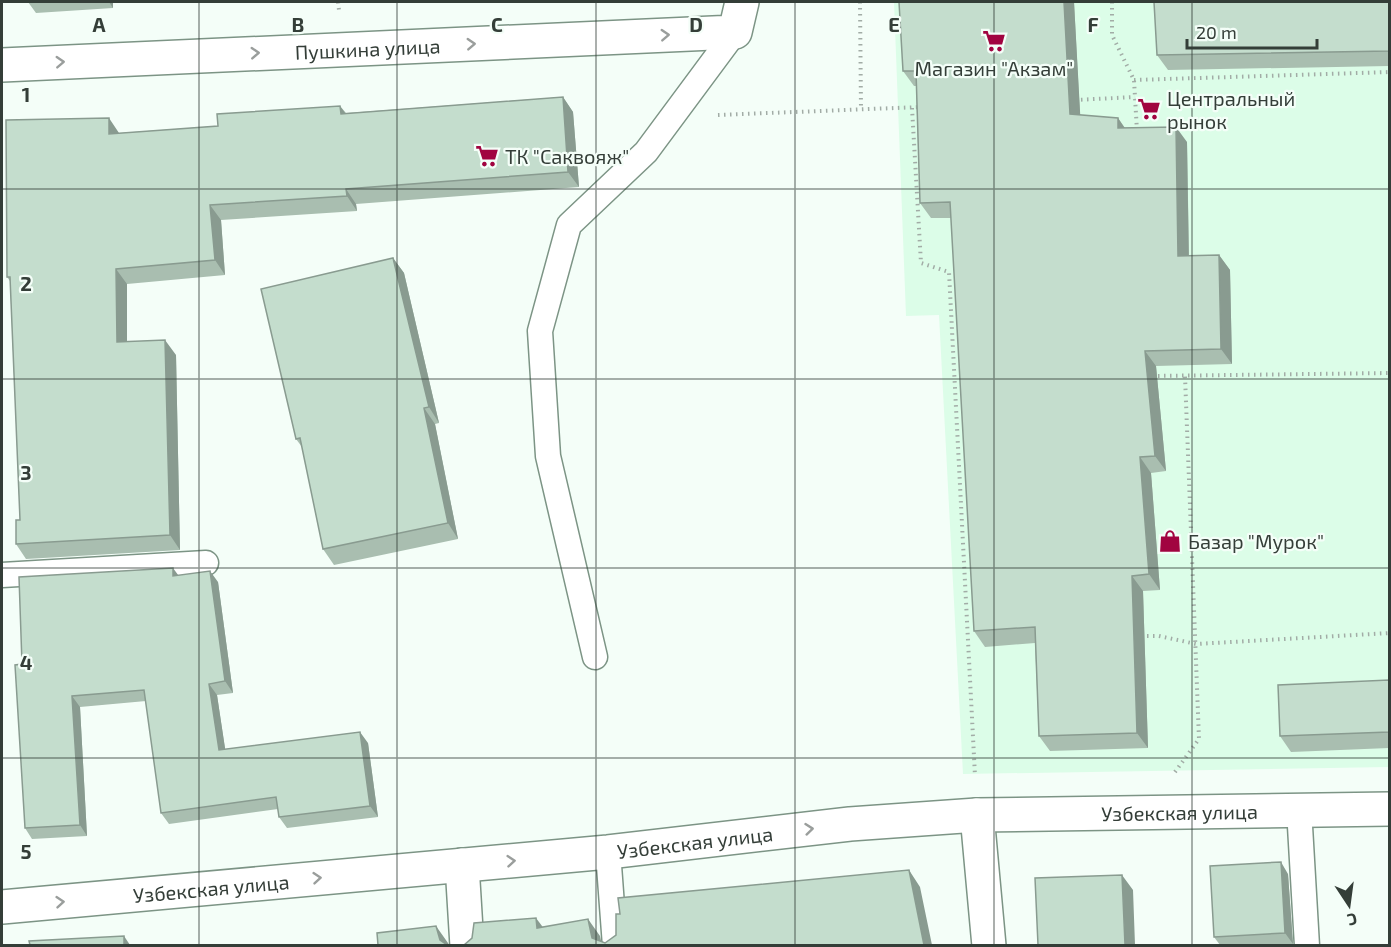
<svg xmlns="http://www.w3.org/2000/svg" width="1391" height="947" viewBox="0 0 1391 947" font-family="'Exo 2',sans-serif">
  <rect width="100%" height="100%" fill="#f4fef8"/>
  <path fill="#dcfde8" d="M 894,2 L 1389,2 L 1389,767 L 963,774 L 939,315 L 906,316 Z"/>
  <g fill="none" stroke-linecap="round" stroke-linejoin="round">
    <g stroke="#7c9485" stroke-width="27">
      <path id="service" d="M 2,575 L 206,563
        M 595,657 L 548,456 L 540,331 L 569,225 L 646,152 L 735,32
        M 1299,809 L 1307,946
        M 608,852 L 615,946"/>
    </g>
    <g stroke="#7c9485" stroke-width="36">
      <path id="minor" d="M 977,815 L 989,946
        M 462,865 L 467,946"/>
    </g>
    <g stroke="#7c9485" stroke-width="36">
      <g id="tertiary">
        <path id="s1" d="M 2,65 L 735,32 L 742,2"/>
        <path id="s2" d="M 2,907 L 608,852 L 850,824 L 977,815 L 1390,809"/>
      </g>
    </g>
    <path stroke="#a2aca6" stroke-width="4" stroke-dasharray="1.5 4.5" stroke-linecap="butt" d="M 338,2 L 339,10
      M 860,2 L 861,110
      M 1112,2 L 1112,35 L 1134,80 L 1137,131
      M 1134,80 L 1390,72
      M 1075,100 L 1135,97
      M 912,108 L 921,263 L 949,272 L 975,776
      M 718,115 L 921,107
      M 1152,376 L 1390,373
      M 1141,636 L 1159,636 L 1196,644 L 1390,633
      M 1175,772 L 1199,739 L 1185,376"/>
    <use href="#service" stroke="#fff" stroke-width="24"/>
    <use href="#minor" stroke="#fff" stroke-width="33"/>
    <use href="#tertiary" stroke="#fff" stroke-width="33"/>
  </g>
  <path fill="#a9beb0" d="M 28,2 L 113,2 L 113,8 L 36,13 Z
    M 213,2 L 228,2 L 214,3 Z
    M 1074,2 L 1080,115 L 1118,118 L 1125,128 L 1187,142 L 1189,255 L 1219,255 L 1230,270 L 1232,364 L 1156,366 L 1166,471 L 1151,473 L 1160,590 L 1143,591 L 1148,748 L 1050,751 L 1039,736 L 1035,643 L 985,647 L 974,631 L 951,218 L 931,218 L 920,203 L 916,86 L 914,86 L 903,71 Z
    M 1389,2 L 1389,66 L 1168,70 L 1157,55 Z
    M 563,97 L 573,112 L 579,187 L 356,204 L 357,211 L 221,220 L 225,275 L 127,284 L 127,341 L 176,355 L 180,550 L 26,559 L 16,544 L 20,520 L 10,281 L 7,277 L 119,133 L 218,126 L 340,106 L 346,113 Z
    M 393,258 L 404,273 L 439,423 L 435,424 L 458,539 L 334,565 L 323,549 L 302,447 L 296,439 Z
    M 179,575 L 218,582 L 233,693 L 217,695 L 225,749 L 368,743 L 378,817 L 287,828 L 279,817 L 278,809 L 169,824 L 161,813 L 146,701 L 80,707 L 87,836 L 32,839 L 25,828 L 22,664 Z
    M 1389,680 L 1389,748 L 1291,752 L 1280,736 Z
    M 1288,874 L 1293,944 L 1262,945 L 1220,945 L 1214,937 Z"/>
  <path fill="#899b90" d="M 109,2 L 113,2 L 113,8 Z
    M 1064,2 L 1074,2 L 1081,129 L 1070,114 Z
    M 563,97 L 573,112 L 579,187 L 568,172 Z
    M 340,106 L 351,121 L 341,114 Z
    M 109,118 L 119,133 L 109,134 Z
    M 1118,118 L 1128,133 L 1118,128 Z
    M 1176,127 L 1187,142 L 1189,271 L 1178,256 Z
    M 346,189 L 356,204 L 357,211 L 347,196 Z
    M 210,205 L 221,220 L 225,275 L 215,260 Z
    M 1219,255 L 1230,270 L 1232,364 L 1221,349 Z
    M 393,258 L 404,273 L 439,423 L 429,407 Z
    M 116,269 L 127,284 L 127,357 L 117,342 Z
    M 165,340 L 176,355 L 180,550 L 170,535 Z
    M 1145,351 L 1156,366 L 1166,471 L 1155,456 Z
    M 424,408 L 435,424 L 458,539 L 448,523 Z
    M 1140,457 L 1151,473 L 1160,590 L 1149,574 Z
    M 173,568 L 181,579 L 173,576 Z
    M 210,571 L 218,582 L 233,693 L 225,681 Z
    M 1132,576 L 1143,591 L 1148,748 L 1137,733 Z
    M 209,684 L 217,695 L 227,761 L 219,750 Z
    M 72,696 L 80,707 L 87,836 L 80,825 Z
    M 360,732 L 368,743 L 378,817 L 370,806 Z
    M 1281,862 L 1288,874 L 1293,944 L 1285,933 Z
    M 909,870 L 920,887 L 932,945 L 924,945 Z
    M 1122,875 L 1133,890 L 1135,945 L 1125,945 Z
    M 536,918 L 548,934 L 537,928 Z
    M 588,919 L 600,936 L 602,945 L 592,938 Z
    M 436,926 L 448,943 L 449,945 L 444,945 L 440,940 Z
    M 124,936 L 130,945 L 124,945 Z"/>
  <path fill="#c4ddcd" stroke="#899b90" stroke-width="1.5" d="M 899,2 L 1064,2 L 1070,114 L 1118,118 L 1118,128 L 1176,127 L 1178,256 L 1219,255 L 1221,349 L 1145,351 L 1155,456 L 1140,457 L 1149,574 L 1132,576 L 1137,733 L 1039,736 L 1035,627 L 974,631 L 950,202 L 920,203 L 916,71 L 903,71 Z
    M 1154,2 L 1389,2 L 1389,51 L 1157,55 Z
    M 563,97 L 568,172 L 346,189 L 347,196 L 210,205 L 215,260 L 116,269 L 117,342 L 165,340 L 170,535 L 16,544 L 16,520 L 20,520 L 10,277 L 7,277 L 6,120 L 109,118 L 109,134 L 218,126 L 217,114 L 340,106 L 341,114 Z
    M 393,258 L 429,407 L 424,408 L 448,523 L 323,549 L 300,438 L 296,439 L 261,289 Z
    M 173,568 L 173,576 L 210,571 L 225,681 L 209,684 L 219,750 L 360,732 L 370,806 L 279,817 L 276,797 L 161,813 L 144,690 L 72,696 L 80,825 L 25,828 L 15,665 L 22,664 L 19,577 Z
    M 1389,680 L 1389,732 L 1280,736 L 1278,685 Z
    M 1281,862 L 1285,933 L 1214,937 L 1210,866 Z
    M 909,870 L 924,945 L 464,945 L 472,938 L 474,923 L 536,918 L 537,928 L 588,919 L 592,938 L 605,943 L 616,935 L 616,914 L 620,914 L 618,898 Z
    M 1122,875 L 1125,945 L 1038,945 L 1035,878 Z
    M 436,926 L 440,940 L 447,945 L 378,945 L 377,933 Z
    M 124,936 L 124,945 L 30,945 L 29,941 Z"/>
  <defs><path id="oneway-chevron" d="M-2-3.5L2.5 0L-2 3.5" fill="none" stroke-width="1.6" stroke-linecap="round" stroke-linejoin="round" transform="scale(1.5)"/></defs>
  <g stroke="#9a9e9c">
    <use href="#oneway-chevron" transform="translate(665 35) rotate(-3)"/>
    <use href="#oneway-chevron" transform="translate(471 44) rotate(-3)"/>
    <use href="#oneway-chevron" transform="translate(255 53) rotate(-3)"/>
    <use href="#oneway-chevron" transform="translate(60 62) rotate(-3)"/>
    <use href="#oneway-chevron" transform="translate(809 829) rotate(-6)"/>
    <use href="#oneway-chevron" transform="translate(511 861) rotate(-5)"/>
    <use href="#oneway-chevron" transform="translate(317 878) rotate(-5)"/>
    <use href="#oneway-chevron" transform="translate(60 902) rotate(-5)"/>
  </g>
  <path fill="none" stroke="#343e38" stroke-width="1.5" stroke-opacity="0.55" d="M 199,2 L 199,946M 397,2 L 397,946M 596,2 L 596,946M 795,2 L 795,946M 994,2 L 994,946M 1192,2 L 1192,946M 2,189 L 1390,189M 2,379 L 1390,379M 2,568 L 1390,568M 2,758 L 1390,758"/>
  <defs>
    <g id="supermarket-bare" transform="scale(1.8)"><path d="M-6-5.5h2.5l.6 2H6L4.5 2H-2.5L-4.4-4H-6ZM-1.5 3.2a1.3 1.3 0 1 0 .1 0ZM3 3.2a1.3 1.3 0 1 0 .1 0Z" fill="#a10440" stroke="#f4fef8" stroke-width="2.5" paint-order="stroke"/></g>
    <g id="shop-bare" transform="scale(1.8)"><path d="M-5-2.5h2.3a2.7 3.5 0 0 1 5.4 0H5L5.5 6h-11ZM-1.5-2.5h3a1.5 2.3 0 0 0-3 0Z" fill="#a10440" stroke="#f4fef8" stroke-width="2.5" paint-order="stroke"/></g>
  </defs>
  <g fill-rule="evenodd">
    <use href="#supermarket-bare" x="994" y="41"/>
    <use href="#supermarket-bare" x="1149" y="109"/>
    <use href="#supermarket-bare" x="487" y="156"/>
    <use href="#shop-bare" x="1170" y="541"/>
  </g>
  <g text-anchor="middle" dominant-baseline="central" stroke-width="4.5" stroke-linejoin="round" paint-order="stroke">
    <g font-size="20" fill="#343e38" stroke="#f4fef8">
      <text stroke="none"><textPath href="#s1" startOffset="366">Пушкина улица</textPath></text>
      <text stroke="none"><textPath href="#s2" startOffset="1182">Узбекская улица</textPath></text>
      <text stroke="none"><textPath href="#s2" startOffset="696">Узбекская улица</textPath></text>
      <text stroke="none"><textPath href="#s2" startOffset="210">Узбекская улица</textPath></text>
    </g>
    <g font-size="20" fill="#343e38" stroke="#f4fef8" text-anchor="start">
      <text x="994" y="68" text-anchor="middle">Магазин "Акзам"</text>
      <text x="1167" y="98">Центральный<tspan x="1167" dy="23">рынок</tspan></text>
      <text x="505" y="156">ТК "Саквояж"</text>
      <text x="1188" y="541">Базар "Мурок"</text>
    </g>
  </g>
  <g font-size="20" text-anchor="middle" font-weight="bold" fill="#343e38" stroke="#f4fef8" stroke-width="4.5" stroke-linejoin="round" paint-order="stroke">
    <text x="99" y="32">A</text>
    <text x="298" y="32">B</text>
    <text x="497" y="32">C</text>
    <text x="696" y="32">D</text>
    <text x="894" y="32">E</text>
    <text x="1093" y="32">F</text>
    <text x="26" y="102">1</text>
    <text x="26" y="291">2</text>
    <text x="26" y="480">3</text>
    <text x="26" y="670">4</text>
    <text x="26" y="859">5</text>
  </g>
  <rect width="1391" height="947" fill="none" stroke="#343e38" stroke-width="6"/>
  <g transform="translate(1349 905) rotate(167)" stroke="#f4fef8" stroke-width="4.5" paint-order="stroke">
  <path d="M0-4.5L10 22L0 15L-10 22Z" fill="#343e38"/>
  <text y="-9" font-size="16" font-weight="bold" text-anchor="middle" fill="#343e38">С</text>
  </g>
  <path d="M1187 39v9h130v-9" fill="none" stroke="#343e38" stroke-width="3"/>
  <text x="1196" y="39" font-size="18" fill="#343e38" stroke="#f4fef8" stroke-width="4.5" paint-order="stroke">20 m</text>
</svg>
